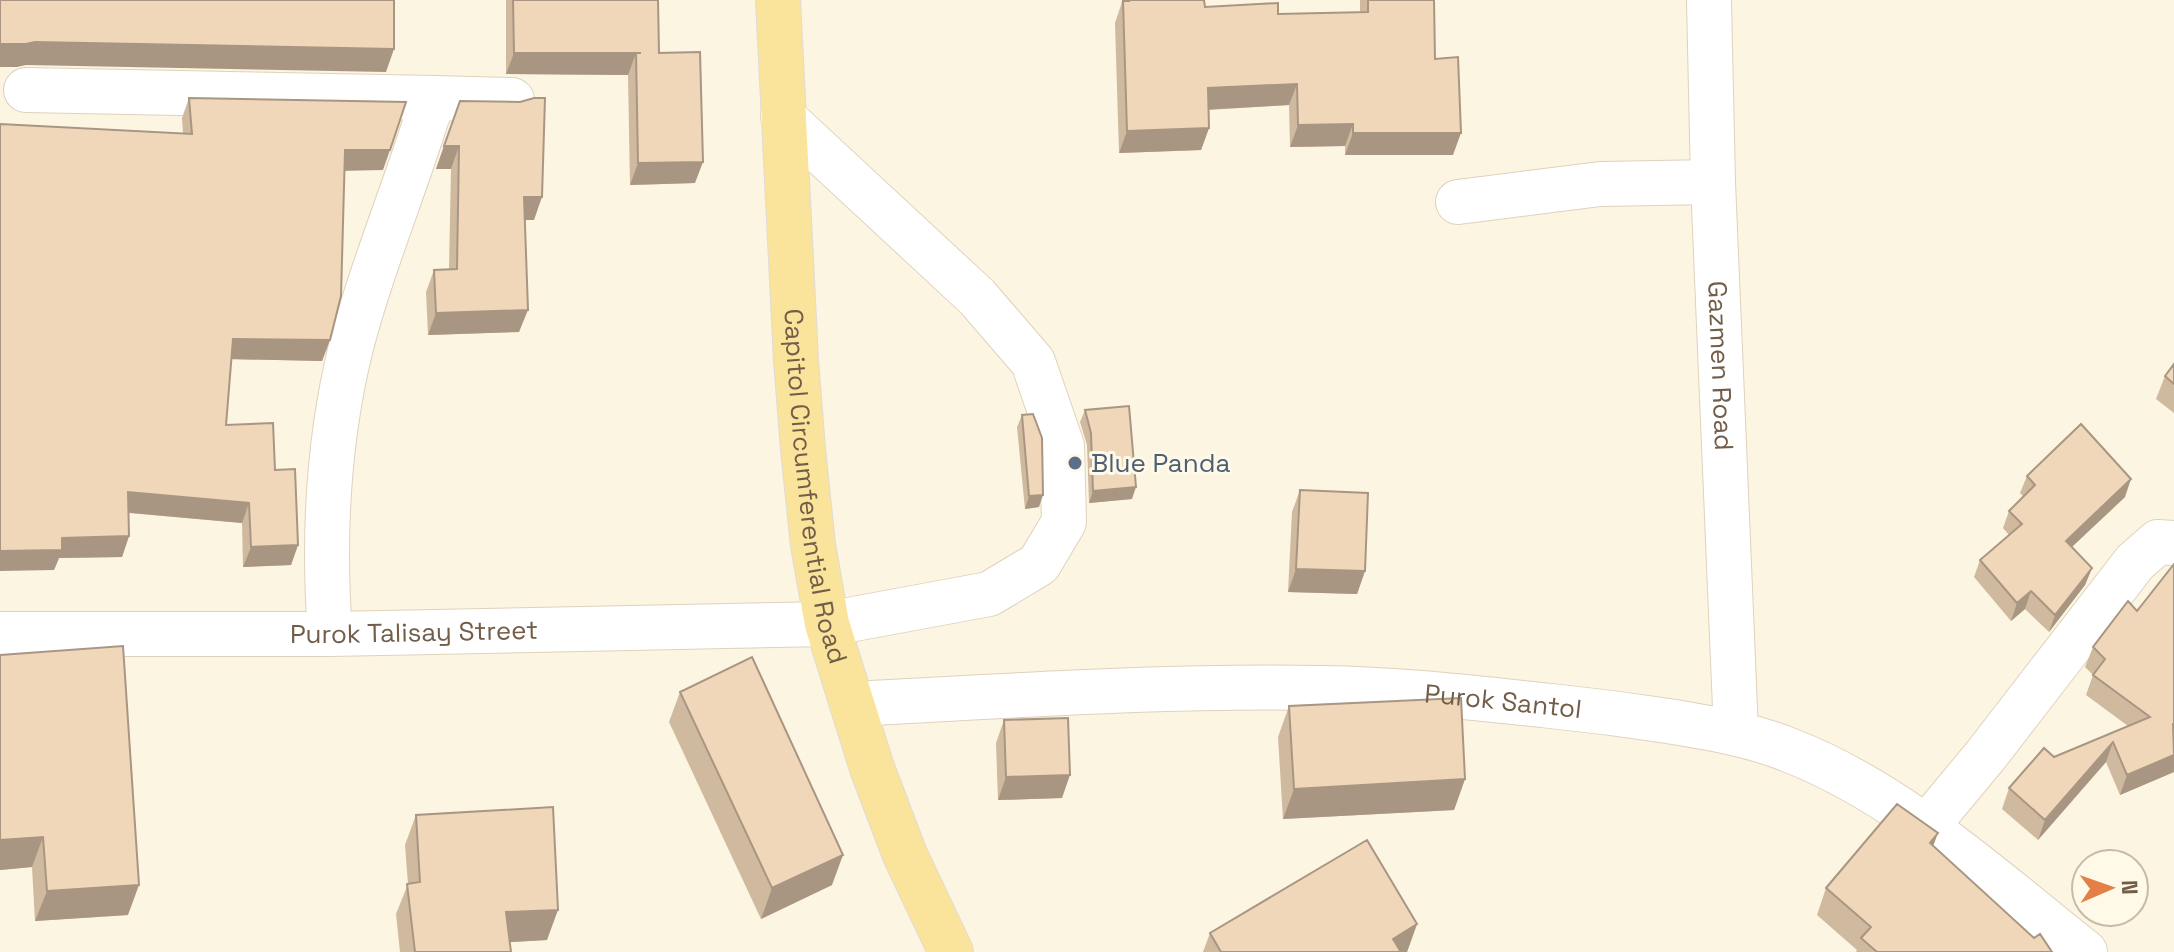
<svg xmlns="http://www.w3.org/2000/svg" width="2174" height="952" viewBox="0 0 2174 952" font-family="'Space Grotesk',sans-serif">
  <rect width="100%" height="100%" fill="#fcf5e1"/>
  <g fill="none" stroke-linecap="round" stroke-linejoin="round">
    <g stroke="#dfd2bd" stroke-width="46">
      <g id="minor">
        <path id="s1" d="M 1709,0 L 1713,182 L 1736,732"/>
        <path d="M 26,90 L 434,98"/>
        <path d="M 1458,202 L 1600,184 L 1713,182"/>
        <path id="s2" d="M 0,634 L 330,634 L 827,624 L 989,594 L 1039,564 L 1064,522 L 1062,446 L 1033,362 L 977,297 L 783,117"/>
        <path d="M 330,634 C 323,539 328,440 351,347 C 371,270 402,196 426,120 L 434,98 L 512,100"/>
        <path id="s3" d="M 852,704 C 1008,696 1166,685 1323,688 C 1399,689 1475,698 1551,706 C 1590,710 1629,715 1668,721 C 1710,728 1749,734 1789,750 C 1898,792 1994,880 2085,952"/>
        <path d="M 1927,826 L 1986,755 L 2135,562 L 2158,542 L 2174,543"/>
      </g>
    </g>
    <g stroke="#e0dbd7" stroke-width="46">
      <g id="major">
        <path id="s4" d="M 778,0 L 796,360 L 803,449 L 813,545 L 827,624 L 872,768 L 905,855 L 951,952"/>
      </g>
    </g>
    <use href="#minor" stroke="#fff" stroke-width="44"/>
    <use href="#major" stroke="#fae39a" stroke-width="44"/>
  </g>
  <path fill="#cfb99f" d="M 506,0 L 513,0 L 659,53 L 695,183 L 630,185 L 628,75 L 506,74 Z
    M 1122,0 L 1204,0 L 1205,7 L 1278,14 L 1360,12 L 1360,0 L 1434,0 L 1435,59 L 1453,155 L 1345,155 L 1345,146 L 1290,147 L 1289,105 L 1208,110 L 1209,128 L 1201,150 L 1119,153 L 1115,23 L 1121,5 Z
    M 189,98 L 383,170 L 345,170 L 330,340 L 322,361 L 231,359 L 226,425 L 275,470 L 298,545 L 291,565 L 243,567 L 242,523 L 129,513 L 129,536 L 122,557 L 59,558 L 54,570 L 183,133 L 182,118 Z
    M 460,101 L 534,220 L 524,220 L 519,332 L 428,335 L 426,292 L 434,270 L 449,269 L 451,169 L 436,169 Z
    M 2174,364 L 2174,413 L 2156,399 L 2165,376 Z
    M 1085,410 L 1132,499 L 1089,503 L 1087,445 L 1080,422 Z
    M 1022,415 L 1039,507 L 1025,509 L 1017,427 Z
    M 2027,476 L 2125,497 L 2072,547 L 2092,568 L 2085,585 L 2049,632 L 2025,609 L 2011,621 L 1974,577 L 1980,560 L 2009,535 L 2003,528 L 2009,511 L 2024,497 L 2020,493 Z
    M 1300,490 L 1365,571 L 1357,594 L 1288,592 L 1292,512 Z
    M 2128,601 L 2174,772 L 2120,795 L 2106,762 L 2038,840 L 2002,809 L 2009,788 L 2054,757 L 2128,726 L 2086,695 L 2093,675 L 2085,667 L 2093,647 Z
    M 0,655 L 128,915 L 35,921 L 32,867 L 0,870 Z
    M 680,692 L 832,885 L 761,919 L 669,722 Z
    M 1289,706 L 1465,779 L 1454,810 L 1283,819 L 1278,737 Z
    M 1004,720 L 1062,798 L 998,800 L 996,743 Z
    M 416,815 L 547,940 L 509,942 L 511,952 L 400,952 L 396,914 L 408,884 L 405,845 Z
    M 1933,846 L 2034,938 L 2052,952 L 1856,952 L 1857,950 L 1817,915 L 1826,888 Z
    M 1417,924 L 1407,952 L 1203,952 L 1210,933 Z"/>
  <path fill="#a99682" d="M 35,42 L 394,49 L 386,72 L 26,65 L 17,67 L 0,67 L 0,44 Z
    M 514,53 L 636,53 L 628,75 L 506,74 Z
    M 1297,84 L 1289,105 L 1200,110 L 1208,88 Z
    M 1353,124 L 1345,146 L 1290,147 L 1298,125 Z
    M 1209,128 L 1201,150 L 1119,153 L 1127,131 Z
    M 1353,133 L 1461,133 L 1453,155 L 1345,155 Z
    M 444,146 L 459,146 L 451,169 L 436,169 Z
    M 345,150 L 390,150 L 383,170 L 338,171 Z
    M 703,162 L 695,183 L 630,185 L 638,163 Z
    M 524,197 L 542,197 L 534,220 L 515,220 Z
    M 528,310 L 519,332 L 428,335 L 436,313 Z
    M 233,339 L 330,340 L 322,361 L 225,359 Z
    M 2131,479 L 2125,497 L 2060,558 L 2066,541 Z
    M 1136,487 L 1132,499 L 1089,503 L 1093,491 Z
    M 128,492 L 249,503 L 242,523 L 121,512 Z
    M 1043,495 L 1039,507 L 1025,509 L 1029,496 Z
    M 129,536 L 122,557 L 59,558 L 54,570 L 0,571 L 0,551 L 62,538 Z
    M 298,545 L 291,565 L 243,567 L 251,547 Z
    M 2092,568 L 2085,585 L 2049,632 L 2055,615 Z
    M 1296,569 L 1365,571 L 1357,594 L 1288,592 Z
    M 2031,591 L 2025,609 L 2011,621 L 2017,603 Z
    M 2113,742 L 2106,762 L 2038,840 L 2045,820 Z
    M 2174,755 L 2174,772 L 2120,795 L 2127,775 Z
    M 1070,775 L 1062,798 L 998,800 L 1006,777 Z
    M 1465,779 L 1454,810 L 1283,819 L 1294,789 Z
    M 1938,833 L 1928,860 L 1930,843 Z
    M 43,837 L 32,867 L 0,870 L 0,840 Z
    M 843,855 L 832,885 L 761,919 L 772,888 Z
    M 139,885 L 128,915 L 35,921 L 47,891 Z
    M 558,910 L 547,940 L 495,943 L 506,912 Z
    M 1417,924 L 1407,952 L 1388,952 L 1393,939 Z"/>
  <path fill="#f1d7b9" stroke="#a99682" stroke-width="2" d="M 0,0 L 394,0 L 394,49 L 35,42 L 26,44 L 0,44 Z
    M 513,0 L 658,0 L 659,53 L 700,52 L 703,162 L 638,163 L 636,53 L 641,53 L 514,53 Z
    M 1129,0 L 1204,0 L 1205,7 L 1278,3 L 1278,14 L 1368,12 L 1368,0 L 1434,0 L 1435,59 L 1458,57 L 1461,133 L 1353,133 L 1353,124 L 1298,125 L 1297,84 L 1208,88 L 1209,128 L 1127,131 L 1123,1 L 1129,1 Z
    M 189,98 L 406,102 L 390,150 L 345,150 L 341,296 L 330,340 L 233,339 L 226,425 L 273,423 L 275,470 L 295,469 L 298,545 L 251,547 L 249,503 L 128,492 L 129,536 L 62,538 L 62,550 L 0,551 L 0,124 L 192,134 Z
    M 534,98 L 545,98 L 542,197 L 524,197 L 528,310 L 436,313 L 434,270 L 457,269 L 459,146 L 444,146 L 460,101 L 520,102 Z
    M 2174,364 L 2174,384 L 2165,376 Z
    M 1129,406 L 1136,487 L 1093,491 L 1091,433 L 1085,410 Z
    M 1033,414 L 1042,438 L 1043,495 L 1029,496 L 1022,415 Z
    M 2081,424 L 2131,479 L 2066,541 L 2092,568 L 2055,615 L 2031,591 L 2017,603 L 1980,560 L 2022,524 L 2009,511 L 2035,485 L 2027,476 Z
    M 1300,490 L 1368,493 L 1365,571 L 1296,569 Z
    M 2174,564 L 2174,723 L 2173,724 L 2174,755 L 2127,775 L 2113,742 L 2045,820 L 2009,788 L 2044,748 L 2054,757 L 2150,717 L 2093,675 L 2105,659 L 2093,647 L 2128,601 L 2137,611 Z
    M 123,646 L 139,885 L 47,891 L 43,837 L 0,840 L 0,655 Z
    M 752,657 L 843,855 L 772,888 L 680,692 Z
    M 1461,698 L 1465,779 L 1294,789 L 1289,706 Z
    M 1068,718 L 1070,775 L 1006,777 L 1004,720 Z
    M 1897,804 L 1938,833 L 1930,843 L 2034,938 L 2040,934 L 2052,952 L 1877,952 L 1861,938 L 1871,927 L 1826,888 Z
    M 553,807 L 558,910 L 506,912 L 511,952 L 415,952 L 407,884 L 420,882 L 416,815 Z
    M 1367,840 L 1417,924 L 1393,939 L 1401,952 L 1221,952 L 1210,933 Z"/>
  <circle fill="#5c6f8a" stroke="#fff9e7" stroke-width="3" cx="1075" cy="463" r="8"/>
  <g text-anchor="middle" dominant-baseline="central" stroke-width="6" stroke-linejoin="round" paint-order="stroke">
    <g font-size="26" fill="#725d49" stroke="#fff9e7">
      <text stroke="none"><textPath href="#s1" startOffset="366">Gazmen Road</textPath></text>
      <text stroke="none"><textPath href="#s4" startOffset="488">Capitol Circumferential Road</textPath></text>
      <text stroke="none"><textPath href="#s2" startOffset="414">Purok Talisay Street</textPath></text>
      <text stroke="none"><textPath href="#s3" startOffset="652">Purok Santol</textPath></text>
    </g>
    <g font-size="26" fill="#4e5e75" stroke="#fff9e7" text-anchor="start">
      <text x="1091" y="463">Blue Panda</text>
    </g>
  </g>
  <g transform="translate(2110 888) rotate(88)"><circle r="38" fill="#fff9e7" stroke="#c7bba8" stroke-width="2"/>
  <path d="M0-6L14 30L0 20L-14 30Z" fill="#e47f48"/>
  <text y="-12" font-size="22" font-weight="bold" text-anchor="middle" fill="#725d49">N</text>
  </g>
</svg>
